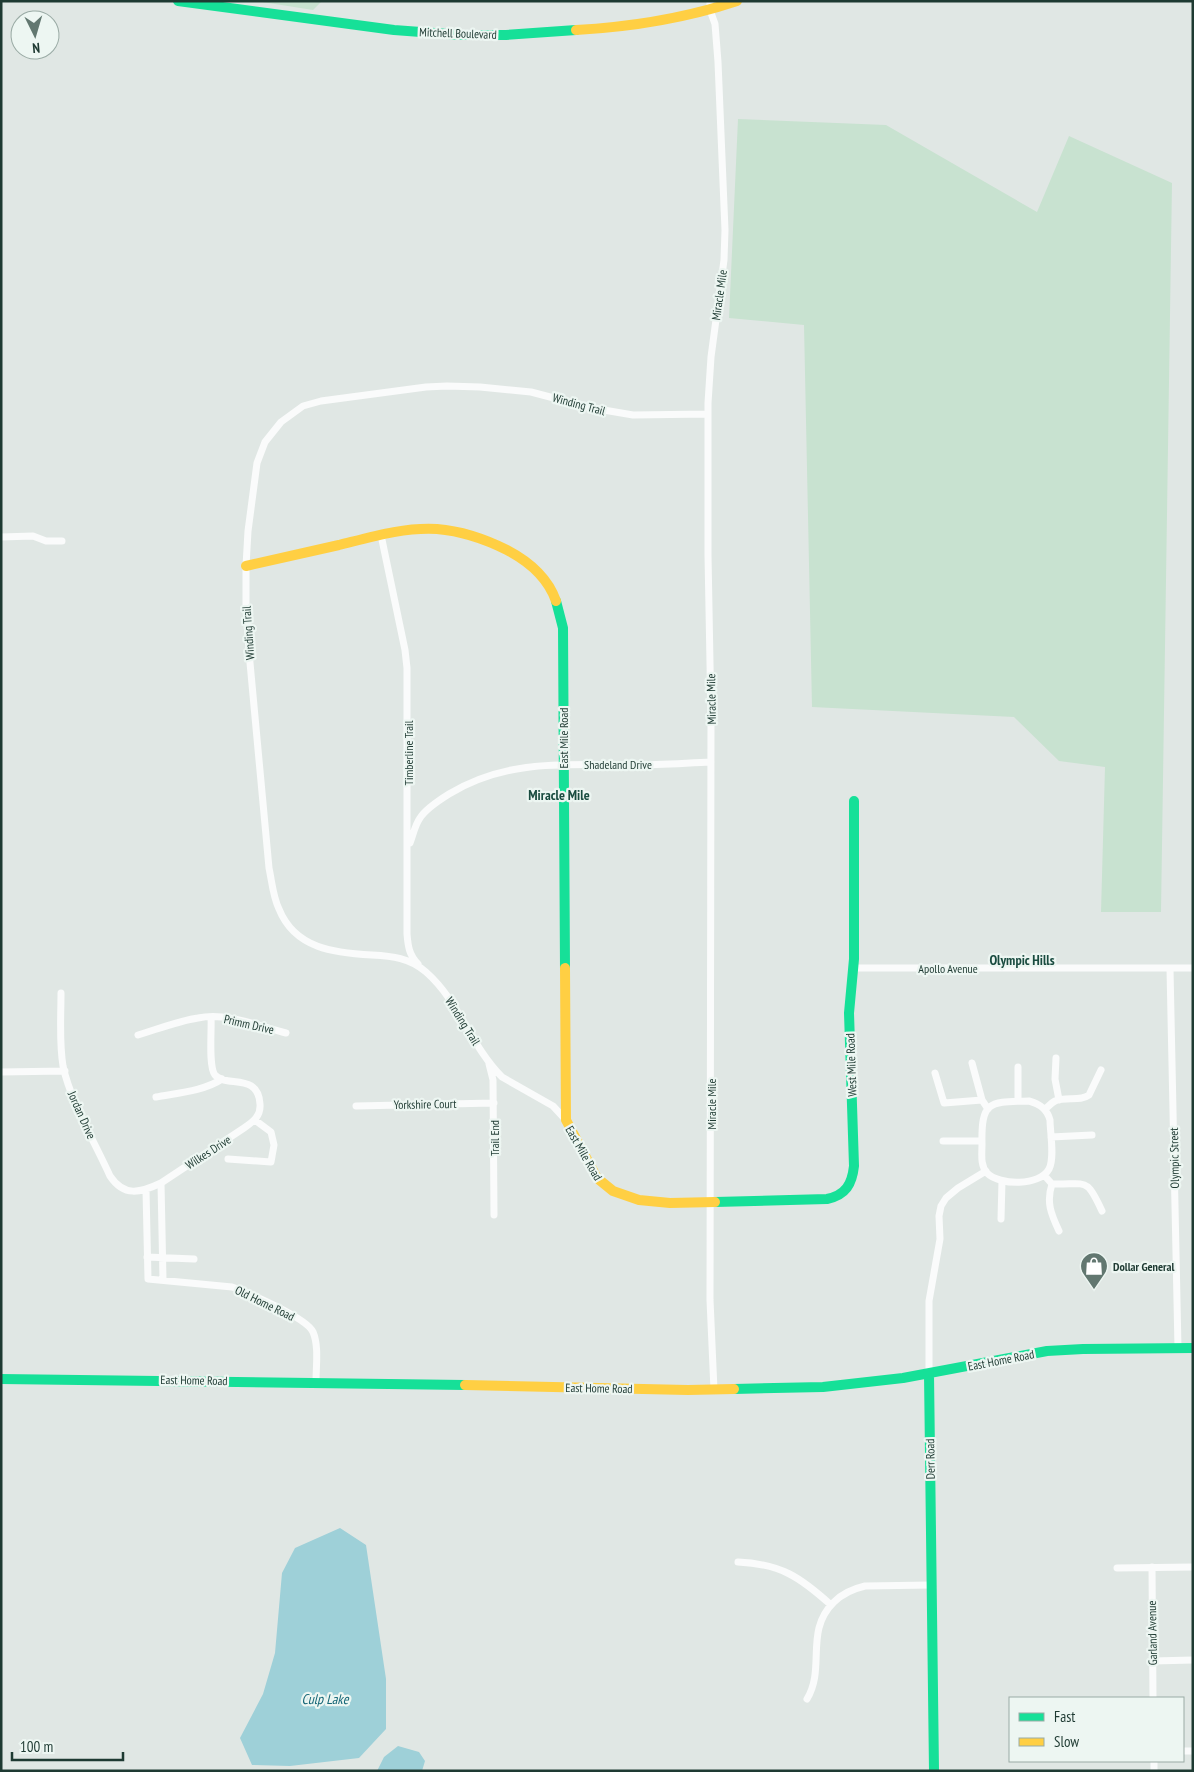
<svg xmlns="http://www.w3.org/2000/svg" width="1194" height="1772" viewBox="0 0 1194 1772" font-family="'PT Sans Narrow',sans-serif">
  <rect width="100%" height="100%" fill="#e0e7e4"/>
  <path fill="#c8e2d0" d="M 256,1 L 322,1 L 313,10 Z
    M 738,119 L 886,125 L 1037,212 L 1069,136 L 1172,183 L 1161,912 L 1101,912 L 1105,767 L 1059,761 L 1014,717 L 812,707 L 804,325 L 729,318 Z"/>
  <path fill="#9ed0d8" d="M 340,1528 L 366,1545 L 386,1679 L 386,1729 L 359,1758 L 290,1766 L 252,1765 L 240,1738 L 263,1694 L 275,1653 L 282,1573 L 295,1548 Z
    M 398,1746 L 419,1752 L 425,1761 L 422,1771 L 377,1771 L 384,1757 Z"/>
  <g fill="none" stroke-linecap="round" stroke-linejoin="round">
    <path stroke="#fafbfb" stroke-width="7" d="M 710,1 L 710,10 L 715,24 L 718,62 L 725,230 L 724,260 L 711,357 L 708,403 L 708,555 L 711,717 L 710,1300 L 714,1390
      M 381,535 L 405,650 L 407,668 L 407,934 C 408,946 409,955 418,964
      M 1,537 L 33,536 L 46,541 L 62,541
      M 410,843 C 413,835 415,825 420,818 C 425,810 441,799 449,794 C 508,758 569,765 635,765 C 660,765 686,763 711,762
      M 854,968 L 1193,968
      M 1170,969 L 1178,1348
      M 61,993 C 61,1017 59,1042 63,1066 C 70,1100 95,1143 110,1176 C 124,1197 140,1193 161,1183 L 244,1128 C 253,1122 261,1116 260,1104 C 258,1072 226,1088 215,1075 C 208,1066 212,1029 211,1017
      M 138,1035 C 158,1029 178,1021 198,1018 C 227,1012 258,1026 286,1033
      M 1056,1058 L 1055,1079 L 1059,1100
      M 972,1063 L 982,1100
      M 489,1064 L 493,1080 L 494,1215
      M 1,1072 L 65,1071
      M 935,1073 L 944,1103 L 982,1100 L 988,1109
      M 156,1097 C 177,1093 204,1091 222,1079
      M 1018,1101 L 1018,1067
      M 1029,1101 C 1040,1104 1047,1109 1050,1120 C 1050,1132 1055,1158 1049,1169 C 1040,1186 1000,1186 987,1173 C 980,1165 982,1154 982,1144 C 981,1100 990,1102 1029,1101 Z
      M 356,1106 L 494,1103
      M 1045,1109 C 1048,1107 1051,1103 1055,1101 C 1066,1096 1080,1102 1089,1095 L 1101,1070
      M 566,1120 L 553,1106 L 502,1077 C 470,1045 460,1002 426,972 C 410,958 392,956 372,955 C 335,953 295,949 279,909 C 273,897 272,882 269,868 L 249,652 L 246,607 L 246,566 L 248,531 L 257,463 L 265,442 L 281,422 L 303,406 L 321,401 L 426,387 L 447,386 L 480,387 L 531,392 L 592,408 L 633,415 L 708,414
      M 1051,1137 L 1092,1135
      M 943,1141 L 982,1141
      M 228,1159 L 271,1162 L 274,1145 L 271,1132 L 255,1120
      M 1044,1175 L 1052,1184 C 1046,1202 1051,1214 1059,1231
      M 161,1183 L 163,1280
      M 1052,1184 C 1087,1185 1086,1176 1102,1211
      M 146,1190 L 148,1279 L 232,1287 C 247,1292 307,1318 313,1332 C 319,1346 316,1366 316,1382
      M 1001,1219 L 1002,1181
      M 147,1257 L 194,1259
      M 929,1374 L 929,1301 L 940,1239 L 939,1216 L 941,1206 L 946,1198 L 958,1188 L 986,1171
      M 738,1562 C 781,1564 800,1577 831,1605
      M 1152,1567 L 1153,1698
      M 1117,1568 L 1193,1567
      M 1153,1661 L 1193,1660
      M 807,1699 C 826,1668 804,1631 834,1602 C 843,1593 852,1589 865,1586 L 931,1585
      M 1183,1751 L 1193,1751
      M 1154,1761 L 1154,1771"/>
    <path stroke="#16e098" stroke-width="10" d="M 178,1 L 394,30 L 461,35 L 506,35 L 576,30
      M 556,601 L 563,628 L 565,968
      M 715,1202 L 827,1199 C 846,1195 852,1184 854,1166 L 849,1013 L 854,959 L 854,801
      M 929,1374 L 934,1771
      M 1,1379 L 465,1385
      M 734,1389 L 823,1387 L 903,1378 L 1047,1351 L 1083,1349 L 1193,1348"/>
    <path stroke="#ffcf43" stroke-width="10" d="M 576,30 C 630,27 686,18 737,1
      M 246,566 C 277,559 308,552 339,545 C 371,537 404,527 437,529 C 461,531 485,539 507,550 C 528,561 548,578 556,601
      M 565,968 L 566,1120 L 597,1178 L 613,1191 L 639,1200 L 670,1203 L 715,1202
      M 465,1385 L 688,1390 L 734,1389"/>
  </g>
  <defs>
    <g id="shop-pin" transform="scale(1.4375)"><path d="M0 17L-7.5 6A9.5 9.5 0 1 1 7.5 6Z" fill="#627770" stroke="#edf6f2"/><path d="M-5-2.5h2.3a2.7 3.5 0 0 1 5.4 0H5L5.5 6h-11ZM-1.5-2.5h3a1.5 2.3 0 0 0-3 0Z" fill="#fff"/></g>
  </defs>
  <g fill-rule="evenodd">
    <use href="#shop-pin" x="1094" y="1266"/>
  </g>
  <g text-anchor="middle" dominant-baseline="central" stroke-width="4.5" stroke-linejoin="round" paint-order="stroke">
    <g font-size="12" fill="#1e3a32" stroke="#edf6f2">
      <text transform="translate(458 33) rotate(2)">Mitchell Boulevard</text>
      <text transform="translate(719 295) rotate(-82)">Miracle Mile</text>
      <text transform="translate(579 404) rotate(15)">Winding Trail</text>
      <text transform="translate(248 633) rotate(-94)">Winding Trail</text>
      <text transform="translate(711 699) rotate(-91)">Miracle Mile</text>
      <text transform="translate(563 738) rotate(-90)">East Mile Road</text>
      <text transform="translate(408 753) rotate(-90)">Timberline Trail</text>
      <text x="618" y="764">Shadeland Drive</text>
      <text x="948" y="968">Apollo Avenue</text>
      <text transform="translate(463 1021) rotate(58)">Winding Trail</text>
      <text transform="translate(249 1024) rotate(13)">Primm Drive</text>
      <text transform="translate(851 1065) rotate(-92)">West Mile Road</text>
      <text transform="translate(425 1104) rotate(-1)">Yorkshire Court</text>
      <text transform="translate(711 1104) rotate(-90)">Miracle Mile</text>
      <text transform="translate(82 1115) rotate(66)">Jordan Drive</text>
      <text transform="translate(494 1138) rotate(-90)">Trail End</text>
      <text transform="translate(208 1152) rotate(-33)">Wilkes Drive</text>
      <text transform="translate(584 1153) rotate(60)">East Mile Road</text>
      <text transform="translate(1174 1158) rotate(-91)">Olympic Street</text>
      <text transform="translate(265 1303) rotate(26)">Old Home Road</text>
      <text transform="translate(1001 1360) rotate(-11)">East Home Road</text>
      <text transform="translate(194 1380) rotate(1)">East Home Road</text>
      <text transform="translate(599 1388) rotate(1)">East Home Road</text>
      <text transform="translate(930 1459) rotate(-91)">Derr Road</text>
      <text transform="translate(1152 1633) rotate(-91)">Garland Avenue</text>
    </g>
    <g font-size="12" font-weight="bold" fill="#1e3a32" stroke="#edf6f2" text-anchor="start">
      <text x="1113" y="1266">Dollar General</text>
    </g>
    <g font-size="14" font-weight="bold" fill="#1a4c40" stroke="#edf6f2">
      <text x="559" y="795">Miracle Mile</text>
      <text x="1022" y="960">Olympic Hills</text>
    </g>
    <g font-size="14" font-style="italic" fill="#166777" stroke="#edf6f2">
      <text x="325" y="1699">Culp Lake</text>
    </g>
  </g>
  <rect width="1194" height="1772" fill="none" stroke="#1e3a32" stroke-width="5"/>
  <rect x="1009" y="1697" width="175" height="65" fill="#edf6f2" stroke="#9aaba5"/>
  <rect x="1019" y="1713" width="25" height="8" fill="#16e098" stroke="#9aaba5"/>
  <text x="1054" y="1722" font-size="15" fill="#1e3a32">Fast</text>
  <rect x="1019" y="1738" width="25" height="8" fill="#ffcf43" stroke="#9aaba5"/>
  <text x="1054" y="1747" font-size="15" fill="#1e3a32">Slow</text>
  <g transform="translate(35 35) rotate(175)"><circle r="24" fill="#edf6f2" stroke="#9aaba5"/>
  <path d="M0-4L9 19L0 12L-9 19Z" fill="#627770"/>
  <text y="-8" font-size="14" font-weight="bold" text-anchor="middle" fill="#1e3a32">N</text>
  </g>
  <path d="M12 1752v8h111v-8" fill="none" stroke="#1e3a32" stroke-width="2.5"/>
  <text x="20" y="1752" font-size="15" fill="#1e3a32" stroke="#edf6f2" stroke-width="4" paint-order="stroke">100 m</text>
</svg>
